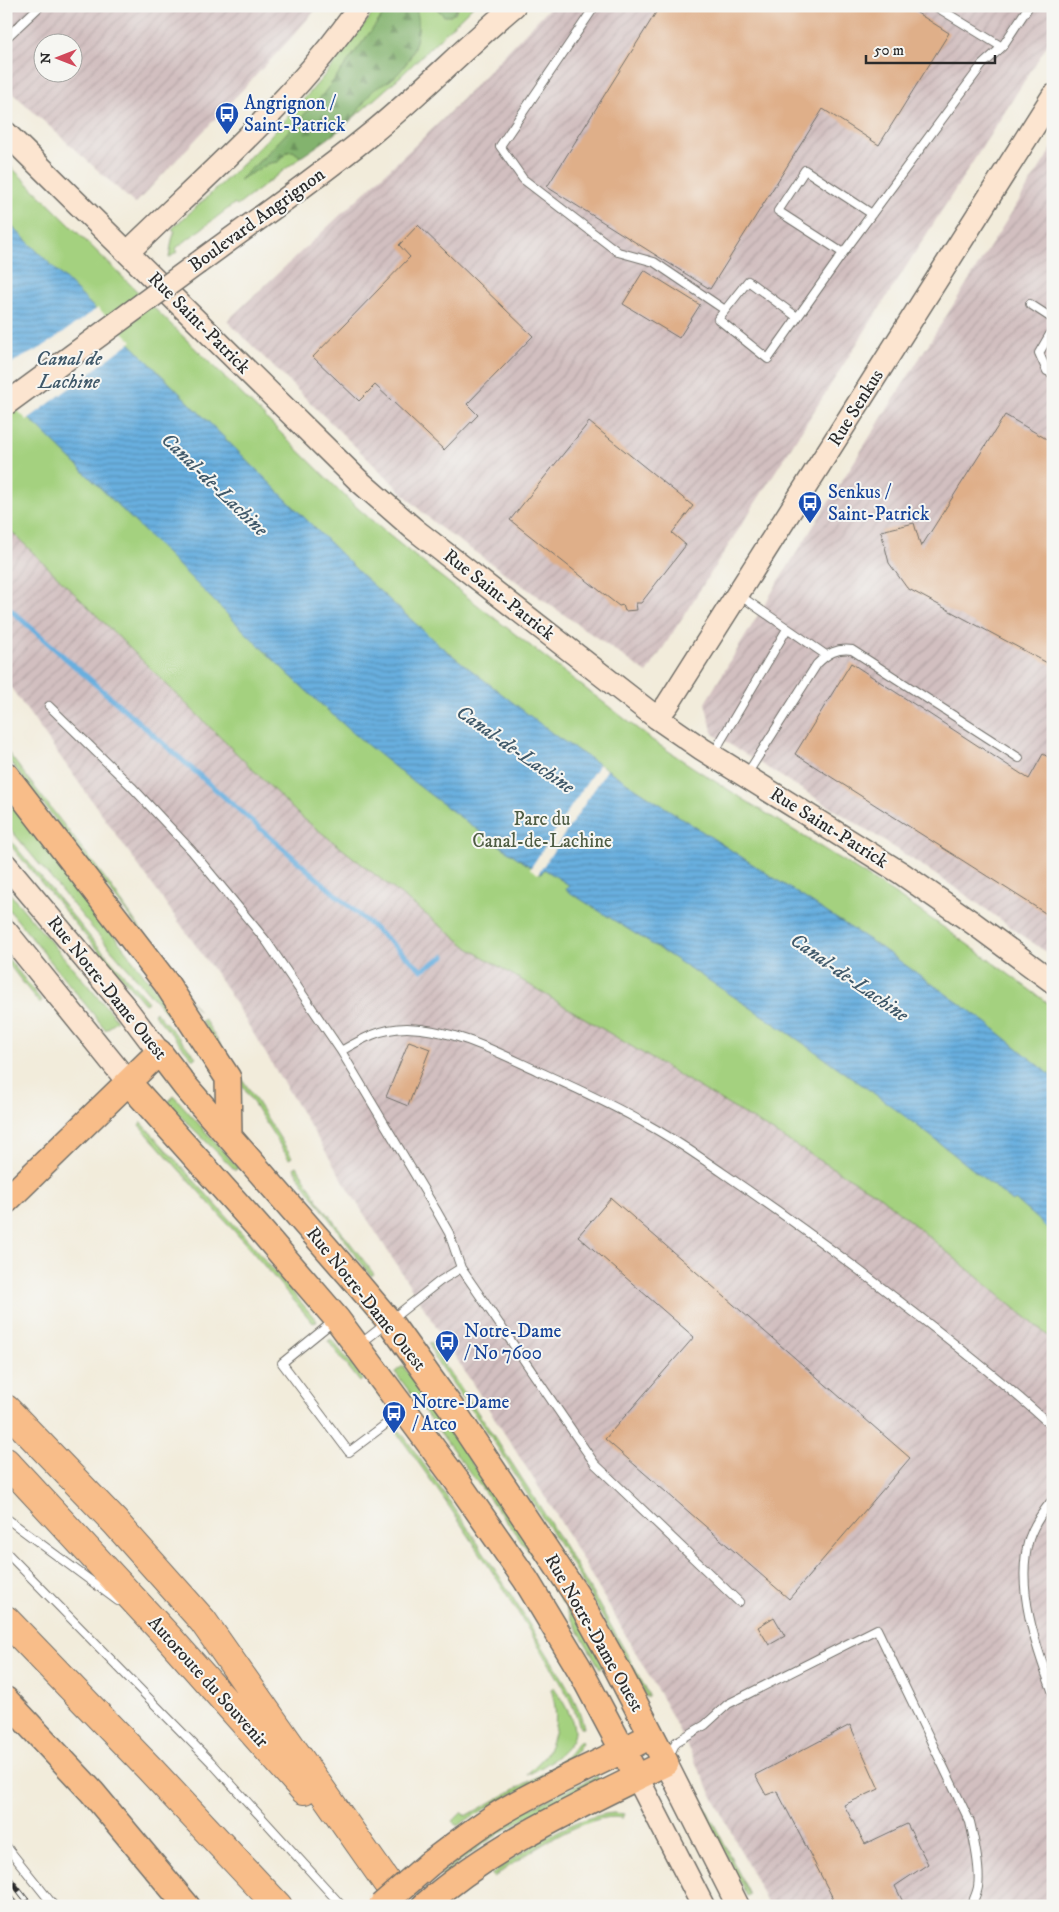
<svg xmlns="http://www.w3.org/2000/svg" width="1059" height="1912" viewBox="0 0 1059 1912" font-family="'IM FELL DW Pica',serif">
  <defs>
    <pattern id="industrial-furrows" width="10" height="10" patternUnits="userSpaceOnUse" patternTransform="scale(1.25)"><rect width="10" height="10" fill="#d2bfc0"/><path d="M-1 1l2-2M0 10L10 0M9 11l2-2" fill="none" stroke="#b4a4a5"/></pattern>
    <pattern id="forest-firs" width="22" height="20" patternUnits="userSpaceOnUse" patternTransform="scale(1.25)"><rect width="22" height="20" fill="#83b36e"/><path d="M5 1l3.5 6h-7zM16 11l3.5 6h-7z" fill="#6b925b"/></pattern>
    <pattern id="water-rules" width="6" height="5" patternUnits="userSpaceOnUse" patternTransform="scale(1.25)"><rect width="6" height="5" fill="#68afdf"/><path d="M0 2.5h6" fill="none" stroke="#568fb5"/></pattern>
  </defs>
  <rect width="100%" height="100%" fill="#f6f6f2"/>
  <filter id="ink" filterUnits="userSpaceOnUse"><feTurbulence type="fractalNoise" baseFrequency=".02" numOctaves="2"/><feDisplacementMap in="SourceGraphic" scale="10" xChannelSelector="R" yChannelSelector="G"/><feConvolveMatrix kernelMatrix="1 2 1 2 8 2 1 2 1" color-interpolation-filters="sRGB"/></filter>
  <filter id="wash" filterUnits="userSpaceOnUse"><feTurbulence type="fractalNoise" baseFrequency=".0096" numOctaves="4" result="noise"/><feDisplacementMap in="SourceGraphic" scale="20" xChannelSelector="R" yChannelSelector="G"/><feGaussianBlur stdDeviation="1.12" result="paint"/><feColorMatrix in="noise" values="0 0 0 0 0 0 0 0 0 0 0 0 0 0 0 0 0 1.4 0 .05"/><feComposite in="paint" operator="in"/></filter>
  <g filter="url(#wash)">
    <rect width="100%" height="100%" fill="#f2ecdb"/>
    <path fill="url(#industrial-furrows)" fill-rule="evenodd" d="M 13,6 L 319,6 L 290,39 L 135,204 L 6,87 L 6,13 ZM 42,42 L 72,42 L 72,72 L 42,72 Z
      M 551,6 L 1053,6 L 1053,36 L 647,673 L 438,526 L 422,512 L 227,321 L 441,121 Z
      M 1053,147 L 1053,957 L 963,893 L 880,838 L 713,734 L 705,703 L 780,579 Z
      M 6,526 L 299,815 L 470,949 L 881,1197 L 1053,1340 L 1053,1906 L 769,1906 L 667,1707 L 556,1514 L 357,1203 L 222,982 L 6,681 Z"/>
    <path fill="#a4d17f" stroke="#687e55" d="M 378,6 L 390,6 L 321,97 L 264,157 L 241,178 L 270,163 L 278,162 L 287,152 L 293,151 L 301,157 L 237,206 L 234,204 L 175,249 L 177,252 L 169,258 L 172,240 L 175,231 L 172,229 L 176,225 C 252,159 319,89 378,6 Z
      M 411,6 L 435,6 L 440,12 L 455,13 L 459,6 L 473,6 L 403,74 L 352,119 C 357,111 365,98 372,91 C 391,74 411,70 416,40 C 418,30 417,19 416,9 Z
      M 6,162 L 352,503 L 385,532 L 431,569 L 652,740 C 725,790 802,834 876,882 C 937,921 995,964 1053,1007 L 1053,1340 L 881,1197 L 470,949 L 299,815 L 6,526 Z
      M 6,750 L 104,877 L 198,1011 L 115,897 L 6,756 Z
      M 6,794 L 180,1022 L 177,1025 L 88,923 L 6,824 Z
      M 6,835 L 91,938 L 148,1002 L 145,1004 L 83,933 L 6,840 Z
      M 6,889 L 117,1020 L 106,1030 L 6,906 Z
      M 6,956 L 42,1001 L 39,1003 L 6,961 Z
      M 155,1011 L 196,1057 L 193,1059 L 153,1013 Z
      M 204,1019 L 292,1157 L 289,1159 L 201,1021 Z
      M 174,1096 L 238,1168 L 235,1170 L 167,1103 Z
      M 141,1122 L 247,1239 L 317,1321 L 313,1323 L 244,1242 L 139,1125 Z
      M 297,1166 L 321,1205 L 374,1274 L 371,1276 L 301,1180 L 294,1168 Z
      M 331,1339 L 363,1379 L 360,1382 L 328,1341 Z
      M 429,1343 L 432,1343 L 434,1349 L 442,1362 C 519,1468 587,1579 649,1695 L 646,1697 L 607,1625 L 565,1553 L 489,1434 L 435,1359 Z
      M 403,1366 L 555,1581 L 604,1665 L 600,1668 L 567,1611 L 566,1605 L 563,1604 L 539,1565 L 395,1372 Z
      M 400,1431 C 450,1500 497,1570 541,1644 C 556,1669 578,1698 584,1728 L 580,1728 C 573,1697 551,1668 535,1640 C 492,1569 446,1500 397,1433 Z
      M 554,1687 C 561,1699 573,1716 574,1730 C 575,1749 542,1768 527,1775 C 531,1769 538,1764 543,1758 C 558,1737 558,1712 551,1689 Z
      M 579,1741 L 582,1742 C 568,1771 528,1785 501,1800 C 486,1808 471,1817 457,1826 L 453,1821 L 462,1812 L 466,1816 L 546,1772 L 566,1757 Z
      M 597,1776 L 599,1780 C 543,1807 488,1835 442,1877 L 440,1875 L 464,1854 L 524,1811 Z
      M 696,1789 L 750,1895 L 747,1896 L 693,1791 Z
      M 614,1813 L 625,1814 L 623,1818 C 588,1810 522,1857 494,1877 L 491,1875 C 525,1850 572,1816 614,1813 Z"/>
    <path fill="url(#forest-firs)" stroke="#576f4c" d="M 390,6 L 411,6 L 416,9 C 424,31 411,64 393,78 C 387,84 376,86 371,93 C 365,100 357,114 351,120 C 336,134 317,146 301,157 L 293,151 L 287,152 L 278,162 L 270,163 L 239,180 L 264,157 L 321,97 Z
      M 435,6 L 459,6 L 451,16 L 444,16 Z"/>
    <path fill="url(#water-rules)" stroke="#4a6d85" d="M 6,220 L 361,574 L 438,644 L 557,737 L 880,947 L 987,1023 L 1053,1077 L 1053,1233 L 1015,1200 L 1013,1202 C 960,1159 907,1116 851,1077 C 759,1010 662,951 566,890 L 569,885 L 544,869 L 541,874 C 482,834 426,793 371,748 C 305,693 245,632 184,571 C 125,512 66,454 6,396 Z"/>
    <path fill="#f2ecdb" d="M 98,308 L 132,341 L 27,420 L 6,399 L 6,368 L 15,361 L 41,348 Z
      M 599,764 L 607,770 L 538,874 L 530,869 Z"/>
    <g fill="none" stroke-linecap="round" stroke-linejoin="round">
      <path stroke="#68afdf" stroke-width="5" d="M 6,606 L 422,970 L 444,956"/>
    </g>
    <g id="blocks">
      <path fill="#dfaf89" d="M 660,6 L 906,6 L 949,33 L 879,145 L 823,109 L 710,289 L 547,187 Z
        M 418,225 L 533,336 L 467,404 L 478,415 L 444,450 L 375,385 L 359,401 L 313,357 L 410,257 L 399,245 Z
        M 644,270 L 700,305 L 679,338 L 623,304 Z
        M 1005,415 L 1050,441 L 1053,439 L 1053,666 L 907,588 L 889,563 L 881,531 L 914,523 L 921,547 Z
        M 589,422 L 693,506 L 672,533 L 686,545 L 641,603 L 636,603 L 637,610 L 625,611 L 623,605 L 619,606 L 510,520 Z
        M 851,663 L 1029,779 L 1043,754 L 1053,760 L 1053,918 L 795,754 Z
        M 409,1041 L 430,1049 L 408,1106 L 386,1097 Z
        M 611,1198 L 910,1458 L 789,1599 L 605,1439 L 694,1337 L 578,1236 Z
        M 774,1617 L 785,1636 L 769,1645 L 758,1627 Z
        M 850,1725 L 879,1789 L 844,1805 L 865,1844 L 907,1824 L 928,1864 L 895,1886 L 905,1906 L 837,1906 L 777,1791 L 766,1795 L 755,1775 Z"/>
    </g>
  </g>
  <g filter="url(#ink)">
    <use href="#blocks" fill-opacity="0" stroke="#716f69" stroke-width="1"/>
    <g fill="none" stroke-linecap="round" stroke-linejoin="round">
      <g stroke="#716f69" stroke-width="10">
        <path id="lane" d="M 595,6 L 500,146 L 523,179 L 618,252 L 654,262 L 725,310
          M 935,6 L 1002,47 L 1029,6
          M 6,38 L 40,6
          M 843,253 L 778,211 L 805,170 L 872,214
          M 1030,304 L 1053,319
          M 797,317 L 748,281 L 718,319 L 768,359 L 843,253 L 982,65 L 1002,47
          M 1053,329 L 1039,353 L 1047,371 L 1053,374
          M 739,595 L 826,655
          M 49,706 L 132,787 L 192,851 L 267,942 L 341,1051 L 436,1210 L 449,1233 L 461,1268
          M 715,754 L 720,742 L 787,629
          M 747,774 L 817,664 C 828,653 837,648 852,650 L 1019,758
          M 341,1051 C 362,1039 381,1028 407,1028 C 454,1029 497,1052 538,1071 C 571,1086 605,1101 637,1119 C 668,1135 697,1155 726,1175 C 770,1205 813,1236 856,1268 C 923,1319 990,1370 1053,1427
          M 335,1320 L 282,1363 L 349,1452 L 402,1412
          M 359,1345 L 440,1281 L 461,1268 L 595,1464 L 739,1602
          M 1053,1499 C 1043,1511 1034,1524 1029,1539 C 1015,1588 1036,1647 1053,1693
          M 6,1518 L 118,1601
          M 6,1552 L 211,1762 L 342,1906
          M 669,1756 L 676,1742 L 705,1725 L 728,1704 L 877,1629 L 970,1822 C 974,1839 981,1869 978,1887 C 977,1893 974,1899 971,1906
          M 6,1846 L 54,1906"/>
      </g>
      <g stroke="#716f69" stroke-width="25">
        <path id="secondary" d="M 6,133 L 358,480 L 414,529 L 657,718 L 702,749 L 901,873 L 973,923 L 1053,982
          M 128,252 C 209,173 296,99 360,6
          M 198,263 C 256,220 316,179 372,133 C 421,93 465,47 514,6
          M 657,718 L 668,704 L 1053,96
          M 6,865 L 125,1007 L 159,1052
          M 6,931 L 128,1082
          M 666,1763 L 738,1906
          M 637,1777 L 703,1906"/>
      </g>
      <g stroke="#716f69" stroke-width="28">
        <path id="primary" d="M 6,775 L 166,983 L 228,1078 L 229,1136
          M 128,1082 L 258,1227 L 337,1319 L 457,1481 L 526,1580 L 579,1668 L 637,1777
          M 6,1201 L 159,1052 L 185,1086 L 350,1275 L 389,1321 L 455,1413 L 577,1596 L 612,1659 L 666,1763 C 582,1805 495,1843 424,1906
          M 6,1700 L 92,1792 L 187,1906
          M 429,1864 C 451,1847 473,1830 497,1815 C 542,1787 592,1767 639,1742"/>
      </g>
      <g stroke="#716f69" stroke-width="30">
        <path id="highway" d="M 6,1409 L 115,1522 L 203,1621 L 387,1883
          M 6,1462 L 170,1639 L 304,1790
          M 6,1620 L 149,1768 L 278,1906"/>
      </g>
      <use href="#lane" stroke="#fff" stroke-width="8"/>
      <use href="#secondary" stroke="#fce5d0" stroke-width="22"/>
      <use href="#primary" stroke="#f8bd89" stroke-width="25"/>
      <use href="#highway" stroke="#f8bd89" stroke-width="28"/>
      <g stroke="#2b2b2b" stroke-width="5.5">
        <path id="rail" d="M 6,1874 L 31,1906
          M 6,1893 L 17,1906"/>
      </g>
      <use href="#rail" stroke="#f6f6f2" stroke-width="4" stroke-dasharray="11" stroke-linecap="butt"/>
      <g stroke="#716f69" stroke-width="25" stroke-linecap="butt">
        <path id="secondary-bridge" d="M 6,404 L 198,263"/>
      </g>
      <g stroke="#716f69" stroke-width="28" stroke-linecap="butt">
        <path id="primary-bridge" d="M 381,1906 L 429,1864"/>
      </g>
      <use href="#secondary-bridge" stroke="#fce5d0" stroke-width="22"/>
      <use href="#primary-bridge" stroke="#f8bd89" stroke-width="25"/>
    </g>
  </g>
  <defs>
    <g id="bus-pin" transform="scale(1.25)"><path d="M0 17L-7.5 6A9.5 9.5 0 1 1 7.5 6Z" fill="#1a4fb4" stroke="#f6f6f2"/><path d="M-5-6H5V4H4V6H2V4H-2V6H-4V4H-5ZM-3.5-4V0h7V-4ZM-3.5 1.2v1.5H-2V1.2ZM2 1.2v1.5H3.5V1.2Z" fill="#fff"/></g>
  </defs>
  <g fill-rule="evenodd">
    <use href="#bus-pin" x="227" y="114"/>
    <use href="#bus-pin" x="810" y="503"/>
    <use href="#bus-pin" x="447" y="1342"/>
    <use href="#bus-pin" x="394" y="1413"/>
  </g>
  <g text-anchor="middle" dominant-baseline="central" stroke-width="4" stroke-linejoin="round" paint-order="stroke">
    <g font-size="19" fill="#164399" stroke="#f6f6f2" text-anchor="start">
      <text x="244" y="103">Angrignon /<tspan x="244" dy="22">Saint-Patrick</tspan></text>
      <text x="828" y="492">Senkus /<tspan x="828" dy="22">Saint-Patrick</tspan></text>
      <text x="464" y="1331">Notre-Dame<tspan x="464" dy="22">/ No 7600</tspan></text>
      <text x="412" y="1402">Notre-Dame<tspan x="412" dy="22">/ Atco</tspan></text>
    </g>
    <g font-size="19" fill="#2b2b2b" stroke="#f6f6f2">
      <text transform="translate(257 220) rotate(-36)">Boulevard Angrignon</text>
      <text transform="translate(199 323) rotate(45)">Rue Saint-Patrick</text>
      <text transform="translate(856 408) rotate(-58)">Rue Senkus</text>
      <text transform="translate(499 595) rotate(38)">Rue Saint-Patrick</text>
      <text transform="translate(829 828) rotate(32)">Rue Saint-Patrick</text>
      <text transform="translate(107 988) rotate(51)">Rue Notre-Dame Ouest</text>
      <text transform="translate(366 1299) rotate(51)">Rue Notre-Dame Ouest</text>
      <text transform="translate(594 1633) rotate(60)">Rue Notre-Dame Ouest</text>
      <text transform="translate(208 1682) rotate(48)">Autoroute du Souvenir</text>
    </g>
    <g font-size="19" fill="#4f5d44" stroke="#f6f6f2">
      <text x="542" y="819">Parc du<tspan x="542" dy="22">Canal-de-Lachine</tspan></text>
    </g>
    <g font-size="20" font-style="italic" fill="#40596a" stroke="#f6f6f2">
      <text x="69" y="359">Canal de<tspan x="69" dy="23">Lachine</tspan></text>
      <text transform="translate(214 485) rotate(44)">Canal-de-Lachine</text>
      <text transform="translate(515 750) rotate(35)">Canal-de-Lachine</text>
      <text transform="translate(849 978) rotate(35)">Canal-de-Lachine</text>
    </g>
  </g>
  <rect width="1059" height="1912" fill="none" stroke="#f6f6f2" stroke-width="25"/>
  <g transform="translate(58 58) rotate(270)"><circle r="24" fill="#f6f6f2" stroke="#a5a5a2"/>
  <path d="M0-4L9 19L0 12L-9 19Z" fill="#d1495b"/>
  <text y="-8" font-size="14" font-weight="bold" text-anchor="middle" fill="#2b2b2b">N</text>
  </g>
  <path d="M866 55v8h129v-8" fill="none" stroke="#2b2b2b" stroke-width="2.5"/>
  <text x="874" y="55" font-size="15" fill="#2b2b2b" stroke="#f6f6f2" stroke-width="4" paint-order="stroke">50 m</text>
</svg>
